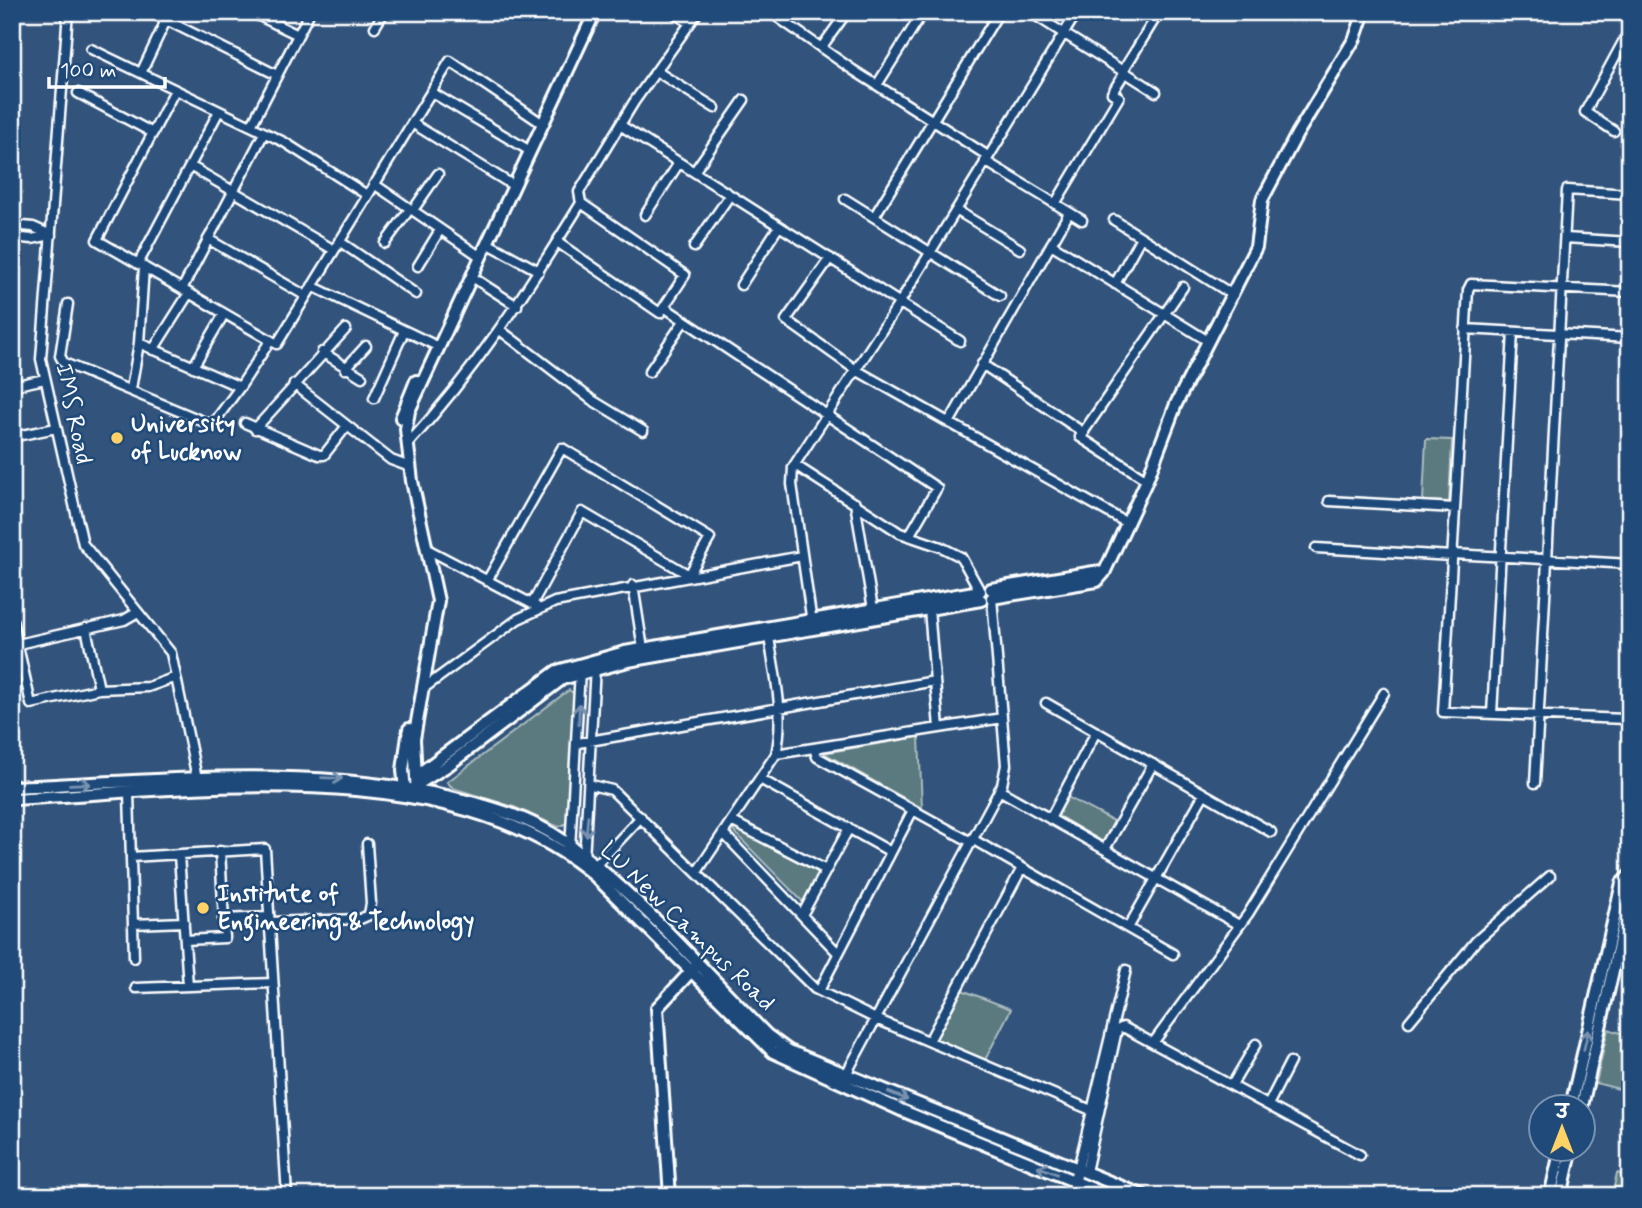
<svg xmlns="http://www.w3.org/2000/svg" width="1642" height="1208" viewBox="0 0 1642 1208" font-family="Mynerve,'Playpen Sans Deva',sans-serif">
  <rect width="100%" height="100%" fill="#32547c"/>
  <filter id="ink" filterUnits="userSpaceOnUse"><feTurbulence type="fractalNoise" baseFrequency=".0143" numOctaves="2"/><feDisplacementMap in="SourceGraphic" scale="14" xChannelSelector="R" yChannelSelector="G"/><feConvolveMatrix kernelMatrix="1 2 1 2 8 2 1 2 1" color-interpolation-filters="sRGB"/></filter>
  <g filter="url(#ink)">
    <path fill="#5a7a7f" stroke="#acbcbf" stroke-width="2" d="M 1426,439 L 1452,440 L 1449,502 L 1423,501 Z
      M 569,690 L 577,696 L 569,822 L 559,827 L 514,807 L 453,788 L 447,782 Z
      M 919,737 L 922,808 L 824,753 Z
      M 1067,797 L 1115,822 L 1103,842 L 1057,815 Z
      M 734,828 L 818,872 L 803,902 L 733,831 Z
      M 962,990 L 1011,1009 L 985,1060 L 934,1040 Z
      M 1608,1029 L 1630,1036 L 1630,1092 L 1596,1083 Z
      M 1617,1173 L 1630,1177 L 1630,1196 L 1612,1196 Z"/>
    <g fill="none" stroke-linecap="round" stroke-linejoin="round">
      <g stroke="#fff" stroke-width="13">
        <path id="minor" d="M 68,12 L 41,359 L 83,544 L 171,653 L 198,783
          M 150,12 L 277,75
          M 251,12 L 298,35
          M 673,12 L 690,23
          M 770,12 L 853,70 L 988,156
          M 1030,12 L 1156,92
          M 375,27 L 384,12
          M 821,48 L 847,12
          M 91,49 L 284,142 L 367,195
          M 656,71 L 715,108
          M 1123,71 L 1159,12
          M 141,73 L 170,12
          M 877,85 L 923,12
          M 175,90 L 97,240 L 277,344 L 450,61 L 543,124
          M 431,92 L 530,151
          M 78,93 L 153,133
          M 412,123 L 514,186
          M 620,125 L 960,341
          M 251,126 L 310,12
          M 1614,131 L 1585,112 L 1630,29
          M 985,161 L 1082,220
          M 190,166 L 334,250
          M 694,172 L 744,100
          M 374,184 L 481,257
          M 845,199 L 1000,296
          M 1055,204 L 1119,97 L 1112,93 L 1125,72
          M 413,210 L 438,174
          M 956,210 L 1020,249
          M 645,215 L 679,163
          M 874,217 L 999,12
          M 1114,220 L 1233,295
          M 12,225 L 33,227 L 51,235
          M 12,237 L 32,239 L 51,235
          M 1565,238 L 1630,242
          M 208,239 L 306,296
          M 339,241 L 416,294
          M 557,242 L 660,313 L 685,275 L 581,203
          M 385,243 L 410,209
          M 487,243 L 539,271
          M 1051,244 L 1208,341
          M 694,247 L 730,195
          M 830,258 L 786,320 L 856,370 L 1127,523
          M 138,264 L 219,111
          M 418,266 L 440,230
          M 472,277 L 517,306
          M 1115,284 L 1141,237
          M 741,285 L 779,226
          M 312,286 L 439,347
          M 182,289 L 264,133
          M 68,304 L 60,356 L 64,363 L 212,425 L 240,387
          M 664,307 L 937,488 L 909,536
          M 1465,329 L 1630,338
          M 500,330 L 592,400 L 643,431
          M 139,343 L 240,387 L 270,341
          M 153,350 L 189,293
          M 322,352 L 362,377
          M 982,364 L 1084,433
          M 193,367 L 224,314
          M 345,369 L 366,346
          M 649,372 L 684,321
          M 294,384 L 391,460 L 410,467
          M 12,386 L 45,379
          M 131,389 L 139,343 L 144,267
          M 374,398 L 404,331
          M 245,423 L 319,455 L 324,455 L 346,427
          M 949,423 L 1069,213
          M 255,429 L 346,329
          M 12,437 L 56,428
          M 407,445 C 475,371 528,289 581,203 L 579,192 L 634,102 L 698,12
          M 795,465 L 900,533 L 941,547 L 961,557 L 980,591
          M 1147,480 L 1080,437 L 1183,287
          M 1329,501 L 1455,508
          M 855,503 L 873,609
          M 1316,548 L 1452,556
          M 427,549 L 536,606
          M 1452,554 L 1630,564
          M 487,581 L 562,448 L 710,538 L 689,575 L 582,512 L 532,604
          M 633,585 L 643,649
          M 929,609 L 939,728
          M 12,619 L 31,704 L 99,689 L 86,628
          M 812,623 L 792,484 L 793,467 L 900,302 L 1077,12
          M 18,644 L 124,620 L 138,612
          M 424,688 L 518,619 L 555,602 L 802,556
          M 99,689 L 148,687 L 176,677
          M 1046,703 L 1271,832
          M 1628,709 L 1630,682
          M 1492,714 L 1513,332
          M 1626,719 L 1443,712 L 1468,290 L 1471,284 L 1630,292
          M 1627,720 L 1630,753
          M 578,743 L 935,681
          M 814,748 L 817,757 L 971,842
          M 776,754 L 1002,718
          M 760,779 L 891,852
          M 1535,783 L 1567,190 L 1630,194
          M 591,785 L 612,790 L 815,989 L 876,1019 L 1091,1110
          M 999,790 L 1239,925
          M 129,793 L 134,958
          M 1050,819 L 1096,732
          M 731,821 L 826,870
          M 723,833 L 838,953
          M 972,839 L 1173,954
          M 570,849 L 580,670
          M 1105,849 L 1153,764
          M 179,855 L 188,986
          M 131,857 L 265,849 L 287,1196
          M 584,860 L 595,667
          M 596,865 L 641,817
          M 697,872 L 776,754 C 785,715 775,676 769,637
          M 802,915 L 849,828
          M 223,919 L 269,917
          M 269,922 L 360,919 L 369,915 L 371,903 L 367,844
          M 133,924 L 184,922
          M 1128,928 L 1204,794
          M 185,940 L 225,938 L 220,851
          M 136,988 L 273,983
          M 819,991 L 913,810
          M 1409,1022 L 1476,941 L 1550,876
          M 929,1041 L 1022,868
          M 1153,1043 L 1248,914 L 1384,693
          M 844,1078 L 1002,785 L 1006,765 L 992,598
          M 1232,1085 L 1256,1044
          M 1268,1105 L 1290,1062
          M 1078,1169 L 1126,970
          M 1086,1172 L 1117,1030 L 1123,1027 L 1360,1155"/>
      </g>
      <g stroke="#fff" stroke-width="16">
        <path id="tertiary" d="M 401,418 L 416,381
          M 991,589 L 1094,572 L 1104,573
          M 992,598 L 1097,581 L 1104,573 L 1147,480 L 1176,404 L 1256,247 L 1262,200 L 1297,134 L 1355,38 L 1364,12
          M 417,775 L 557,671 L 625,652 L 980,591
          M 418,784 L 447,766 L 562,679 L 628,661 L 981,600
          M 12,787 C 159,781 307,764 451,797 C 490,806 531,818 564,841 C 639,895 702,969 767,1035 L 789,1051 L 1144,1196
          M 405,790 L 403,770 L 409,729
          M 417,796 L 414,739 L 438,601 L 412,481 L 406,429 L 409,411 L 595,12
          M 12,799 C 191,790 450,751 596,877 L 773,1052 L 901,1110 L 1110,1196
          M 1571,1106 L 1622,883 L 1630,875
          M 1582,1106 L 1630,896
          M 670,1196 L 657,1008 L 696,966
          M 1072,1196 L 1076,1175
          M 1550,1196 L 1561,1148
          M 1561,1196 L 1572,1148"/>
      </g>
      <use href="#minor" stroke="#1f4a7a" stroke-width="8"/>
      <use href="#tertiary" stroke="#1f4a7a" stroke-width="10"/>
      <g stroke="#fff" stroke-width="5">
        <path id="rail" d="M 12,1178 L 16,1196"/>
      </g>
      <use href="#rail" stroke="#1f4a7a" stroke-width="2.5" stroke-dasharray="8" stroke-linecap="butt"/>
    </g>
    <defs><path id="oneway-shaft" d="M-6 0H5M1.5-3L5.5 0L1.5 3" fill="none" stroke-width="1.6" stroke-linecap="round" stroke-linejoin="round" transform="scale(1.75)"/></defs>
    <g stroke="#7992af">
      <use href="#oneway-shaft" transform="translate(579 714) rotate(-88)"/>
      <use href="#oneway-shaft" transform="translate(332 778) rotate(2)"/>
      <use href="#oneway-shaft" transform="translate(80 784) rotate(-2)"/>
      <use href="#oneway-shaft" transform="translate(587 826) rotate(95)"/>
      <use href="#oneway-shaft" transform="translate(1586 1040) rotate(-77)"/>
      <use href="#oneway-shaft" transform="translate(898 1096) rotate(22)"/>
      <use href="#oneway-shaft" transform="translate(1047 1170) rotate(-158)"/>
    </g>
  </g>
  <g fill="#ffd166" stroke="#1f4a7a" stroke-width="2.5">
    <circle cx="117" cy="438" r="7"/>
    <circle cx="203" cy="908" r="7"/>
  </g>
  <g text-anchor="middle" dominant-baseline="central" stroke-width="5" stroke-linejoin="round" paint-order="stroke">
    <g font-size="24" fill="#fff" stroke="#1f4a7a">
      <text transform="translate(73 414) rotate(78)">IMS Road</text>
      <text transform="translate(687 927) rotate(44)">LU New Campus Road</text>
    </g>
    <g font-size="24" font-weight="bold" fill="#fff" stroke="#1f4a7a" text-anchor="start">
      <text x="131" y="424">University<tspan x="131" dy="28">of Lucknow</tspan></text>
      <text x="217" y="894">Institute of<tspan x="217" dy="28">Engineering &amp; Technology</tspan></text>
    </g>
  </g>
  <rect width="1642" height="1208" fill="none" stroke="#1f4a7a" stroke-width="42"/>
  <rect x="21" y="21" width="1600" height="1166" fill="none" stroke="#fff" stroke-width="2.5" filter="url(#ink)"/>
  <g transform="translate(1562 1128)"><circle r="33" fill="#1f4a7a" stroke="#7992af" stroke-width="2"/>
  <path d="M0-5L12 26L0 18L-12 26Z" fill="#ffd166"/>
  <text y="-10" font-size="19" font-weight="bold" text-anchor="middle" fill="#ffffff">उ</text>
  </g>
  <path d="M49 77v10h116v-10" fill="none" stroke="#ffffff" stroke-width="3.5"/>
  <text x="60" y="77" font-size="21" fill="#ffffff" stroke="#1f4a7a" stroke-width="5" paint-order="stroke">100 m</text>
</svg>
